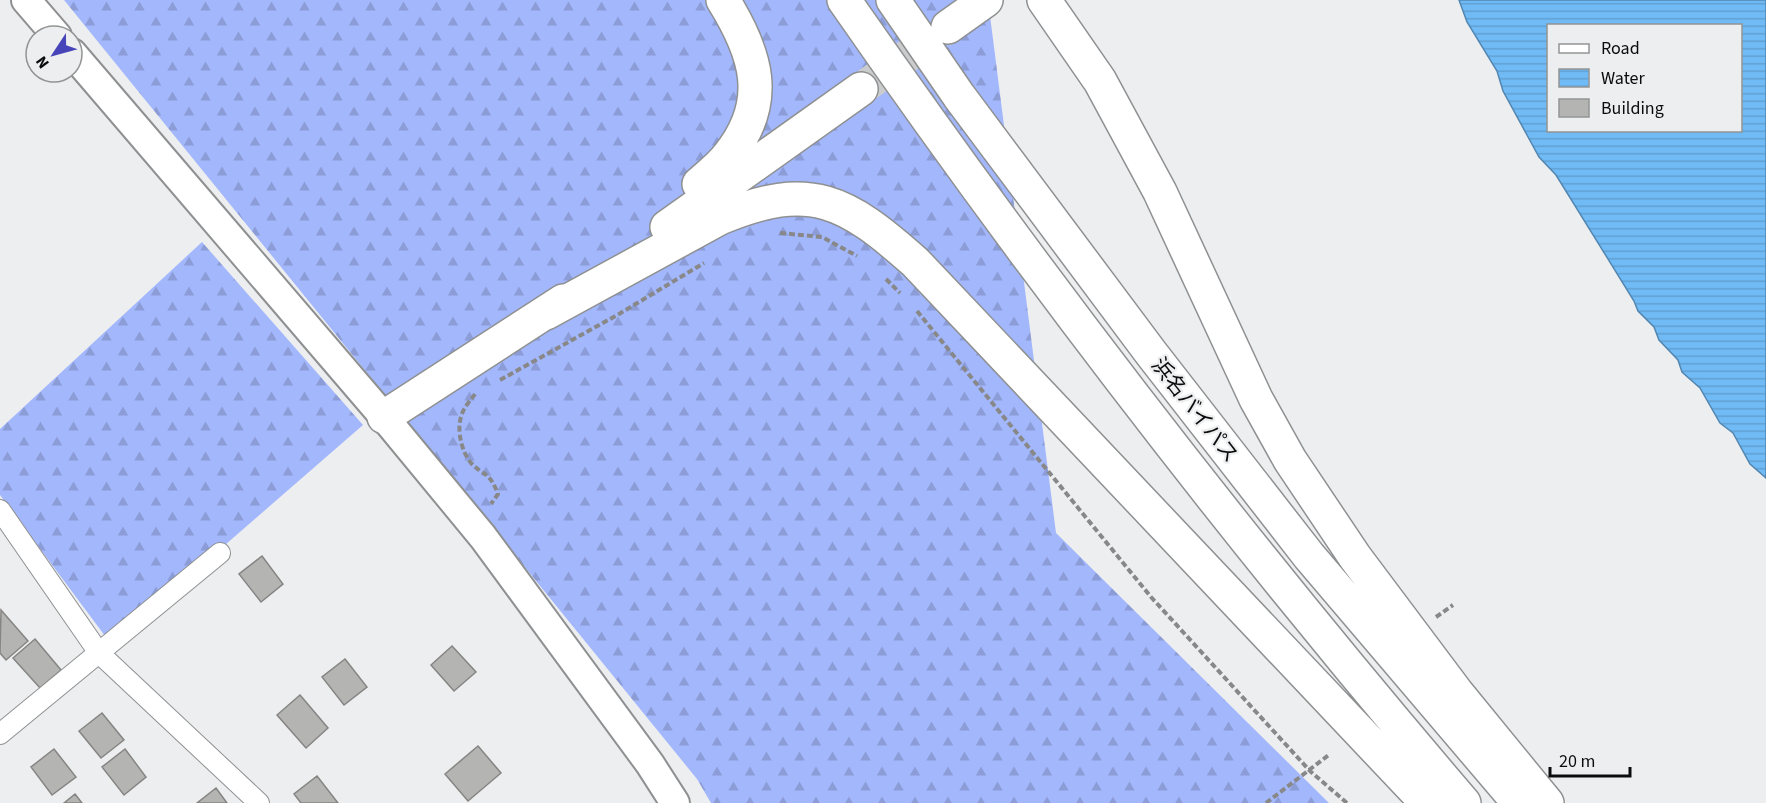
<svg xmlns="http://www.w3.org/2000/svg" width="1766" height="803" viewBox="0 0 1766 803" font-family="'Source Sans 3','Noto Sans JP',sans-serif">
  <defs>
    <pattern id="forest-firs" width="22" height="20" patternUnits="userSpaceOnUse" patternTransform="scale(1.5)"><rect width="22" height="20" fill="#a3b7fc"/><path d="M5 1l3.5 6h-7zM16 11l3.5 6h-7z" fill="#8b9cd7"/></pattern>
    <pattern id="water-rules" width="6" height="5" patternUnits="userSpaceOnUse" patternTransform="scale(1.5)"><rect width="6" height="5" fill="#70bbf6"/><path d="M0 2.5h6" fill="none" stroke="#60a0d2"/></pattern>
  </defs>
  <rect width="100%" height="100%" fill="#edeeef"/>
  <path fill="url(#forest-firs)" d="M 64,0 L 988,0 L 1056,533 L 1329,803 L 711,803 L 697,779 Z
    M 202,242 L 363,425 L 111,644 L 0,495 L 0,429 Z"/>
  <path fill="url(#water-rules)" stroke="#5286b0" stroke-width="1.5" fill-rule="evenodd" d="M 1459,0 L 1766,0 L 1766,478 L 1750,464 L 1733,433 L 1720,423 L 1700,388 L 1682,372 L 1678,360 L 1659,340 L 1654,327 L 1638,311 L 1634,301 L 1556,175 L 1539,157 L 1503,91 L 1497,71 L 1467,22 ZM 1548,26 L 1740,26 L 1740,130 L 1548,130 Z"/>
  <path fill="#b4b4b2" stroke="#868584" stroke-width="1.5" d="M 262,556 L 283,584 L 261,602 L 239,574 Z
    M 1,610 L 28,641 L 6,660 L 0,653 Z
    M 35,639 L 61,670 L 40,688 L 13,658 Z
    M 452,646 L 476,672 L 454,691 L 431,665 Z
    M 345,659 L 367,687 L 344,705 L 322,677 Z
    M 300,695 L 328,728 L 306,748 L 277,715 Z
    M 102,713 L 124,740 L 101,758 L 79,731 Z
    M 478,746 L 501,773 L 468,801 L 445,774 Z
    M 54,749 L 76,777 L 52,795 L 31,767 Z
    M 125,749 L 146,777 L 124,795 L 102,767 Z
    M 317,776 L 338,803 L 301,803 L 294,794 Z
    M 216,788 L 227,803 L 197,803 Z
    M 75,794 L 82,803 L 64,803 Z"/>
  <g fill="none" stroke-linecap="round" stroke-linejoin="round">
    <path stroke="#cbcccd" stroke-width="33" stroke-dasharray="33 16" stroke-linecap="butt" d="M 861,89 L 947,28"/>
    <g stroke="#8f9091" stroke-width="22">
      <path id="street" d="M 0,510 L 99,653 L 259,803
        M 0,734 L 220,553"/>
    </g>
    <g stroke="#8f9091" stroke-width="32">
      <path id="secondary" d="M 26,0 L 57,36
        M 72,53 L 384,417 L 483,537 L 650,764 L 675,803"/>
    </g>
    <g stroke="#8f9091" stroke-width="36">
      <path id="highway" d="M 844,0 C 1037,278 1244,546 1464,803
        M 893,0 L 959,96 L 1151,353 L 1309,556 L 1519,803
        M 1044,0 L 1100,81 L 1160,192 L 1256,399 L 1290,460 L 1355,557 L 1457,693 L 1547,803
        M 948,27 L 986,0
        M 699,184 C 709,175 721,166 729,155 C 772,101 756,53 723,0
        M 667,227 L 861,89
        M 546,313 L 720,218 C 811,180 846,201 915,262 L 1427,803
        M 384,417 L 563,301"/>
    </g>
    <path stroke="#888889" stroke-width="4" stroke-dasharray="6 3" stroke-linecap="butt" d="M 780,233 L 822,237 L 857,256
      M 886,279 L 900,293
      M 917,311 L 1151,597 L 1310,771 L 1347,803
      M 500,380 L 619,314 L 704,263
      M 475,394 C 471,400 464,407 462,414 C 456,428 461,451 471,463 C 485,477 489,471 498,494 L 491,504
      M 1436,617 L 1453,605
      M 1266,803 L 1330,754"/>
    <use href="#street" stroke="#fff" stroke-width="20"/>
    <use href="#secondary" stroke="#fff" stroke-width="28"/>
    <use href="#highway" stroke="#fff" stroke-width="33"/>
  </g>
  <g text-anchor="middle" dominant-baseline="central" stroke-width="4.5" stroke-linejoin="round" paint-order="stroke">
    <g font-size="21" fill="#0c0c0c" stroke="#edeeef">
      <text transform="translate(1195 410) rotate(52)">浜名バイパス</text>
    </g>
  </g>
  <rect x="1547" y="24" width="195" height="108" fill="#edeeef" stroke="#939494" stroke-width="1.5"/>
  <rect x="1559" y="44" width="30" height="9" fill="#ffffff" stroke="#939494" stroke-width="1.5"/>
  <text x="1601" y="54" font-size="18" fill="#0c0c0c">Road</text>
  <rect x="1559" y="69" width="30" height="18" fill="url(#water-rules)" stroke="#939494" stroke-width="1.5"/>
  <text x="1601" y="84" font-size="18" fill="#0c0c0c">Water</text>
  <rect x="1559" y="99" width="30" height="18" fill="#b4b4b2" stroke="#939494" stroke-width="1.5"/>
  <text x="1601" y="114" font-size="18" fill="#0c0c0c">Building</text>
  <g transform="translate(54 54) rotate(234)"><circle r="28" fill="#edeeef" stroke="#939494" stroke-width="1.5"/>
  <path d="M0-4.5L10 22L0 15L-10 22Z" fill="#4743b9"/>
  <text y="-9" font-size="16" font-weight="bold" text-anchor="middle" fill="#0c0c0c">N</text>
  </g>
  <path d="M1550 767v9h80v-9" fill="none" stroke="#0c0c0c" stroke-width="3"/>
  <text x="1559" y="767" font-size="18" fill="#0c0c0c" stroke="#edeeef" stroke-width="4.5" paint-order="stroke">20 m</text>
</svg>
